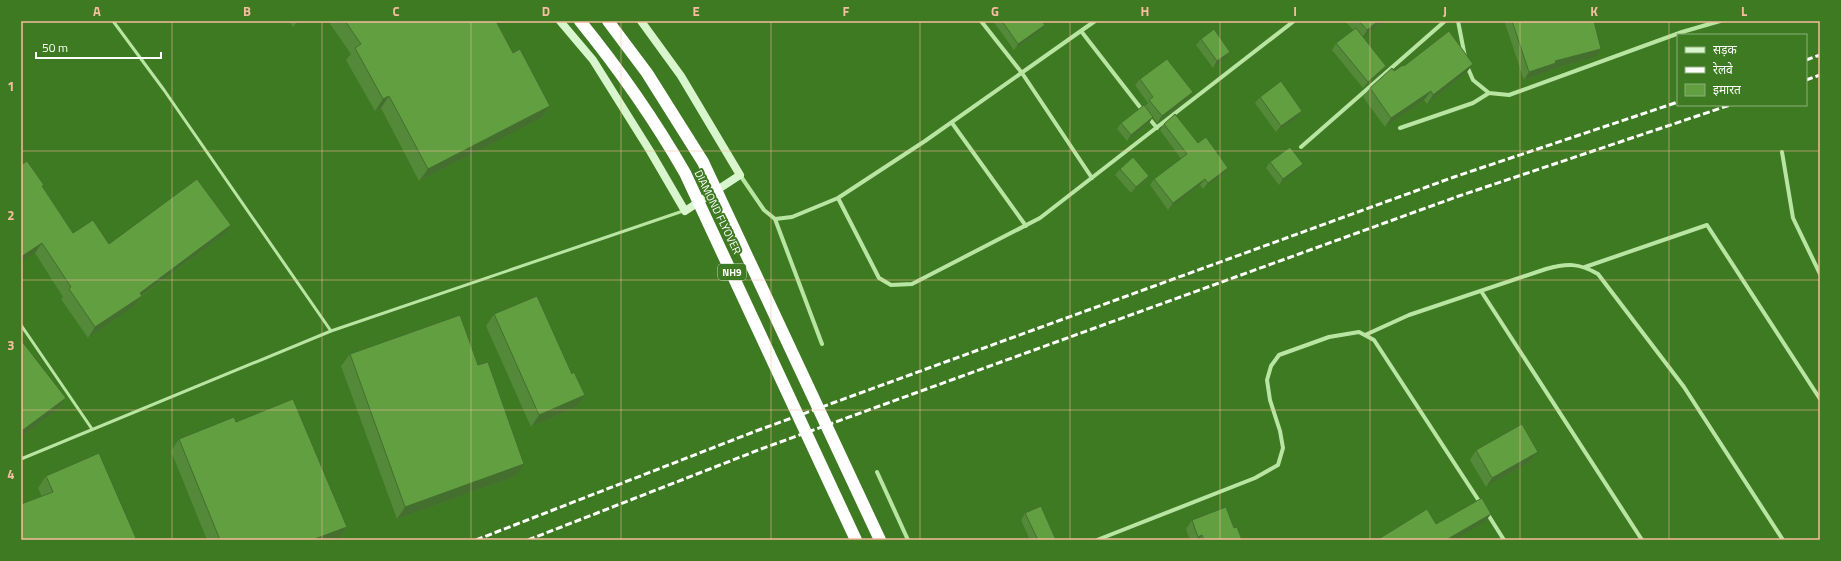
<svg xmlns="http://www.w3.org/2000/svg" width="1841" height="561" viewBox="0 0 1841 561" font-family="'Titillium Web','Noto Sans Devanagari',sans-serif">
  <rect width="100%" height="100%" fill="#3e7a21"/>
  <g fill="none" stroke-linecap="round" stroke-linejoin="round">
    <path stroke="#b9e5a3" stroke-width="3" d="M 113,21 L 164,90 L 331,331
      M 21,325 L 92,429
      M 21,459 L 331,331 L 683,211"/>
    <path stroke="#b9e5a3" stroke-width="4" d="M 981,21 L 1022,73 L 1092,178
      M 1458,21 L 1465,57
      M 1081,31 L 1143,111
      M 1467,66 L 1473,80 L 1489,93 L 1509,95 L 1682,32 L 1720,21
      M 1148,117 L 1157,128
      M 952,123 L 1026,226
      M 1400,128 L 1473,103 L 1489,93
      M 1301,147 L 1445,21
      M 1782,152 L 1793,218 L 1820,274
      M 740,175 L 764,210 L 775,219 L 792,217 L 838,198 L 925,141 L 1095,21
      M 838,198 L 879,278 L 891,285 L 912,284 L 1040,218 L 1294,21
      M 775,219 L 822,344
      M 1585,267 L 1707,225 L 1820,399
      M 1481,291 L 1642,540
      M 1365,335 L 1409,315 L 1546,269 C 1567,263 1579,263 1598,274 L 1684,387 L 1783,540
      M 877,472 L 908,540
      M 1487,513 L 1504,540
      M 1097,540 L 1255,478 L 1278,465 L 1283,448 L 1280,431 L 1270,400 L 1267,380 L 1271,366 L 1279,355 L 1329,337 L 1359,332 L 1374,340 L 1481,504"/>
    <path stroke="#d9f5cd" stroke-width="8" d="M 560,21 L 593,60 L 650,151 L 685,211 L 740,175 L 681,76 L 641,21"/>
    <path stroke="#fff" stroke-width="3" stroke-dasharray="7 3" stroke-linecap="butt" d="M 1806,60 L 1820,55
      M 1806,80 L 1820,75
      M 476,540 L 756,431 L 970,353 L 1454,177 L 1678,102
      M 528,540 L 761,449 L 1459,196 L 1730,105"/>
    <path stroke="#fff" stroke-width="12" d="M 580,21 C 619,69 654,119 685,173 L 856,540
      M 608,21 L 647,73 L 703,162 L 880,540"/>
  </g>
  <path fill="#538938" d="M 289,21 L 303,21 L 293,27 Z
    M 328,21 L 496,21 L 513,53 L 550,106 L 542,118 L 419,181 L 381,108 L 375,111 L 346,60 L 351,54 Z
    M 993,21 L 1042,21 L 1040,31 L 1014,50 Z
    M 1345,21 L 1382,21 L 1363,37 L 1381,72 L 1363,88 L 1332,50 L 1336,43 L 1353,30 Z
    M 1506,21 L 1594,21 L 1596,57 L 1552,69 L 1550,71 L 1524,80 L 1505,23 Z
    M 1201,39 L 1226,58 L 1213,68 L 1196,45 Z
    M 1473,64 L 1466,73 L 1427,104 L 1424,100 L 1385,127 L 1363,97 L 1370,88 L 1394,71 L 1404,66 Z
    M 1140,79 L 1188,99 L 1157,123 L 1153,117 L 1149,123 L 1127,141 L 1117,129 L 1121,123 L 1145,106 L 1148,103 L 1135,85 Z
    M 1260,97 L 1302,111 L 1298,117 L 1276,132 L 1255,103 Z
    M 1164,124 L 1198,143 L 1228,168 L 1224,174 L 1203,189 L 1200,185 L 1168,210 L 1150,185 L 1154,179 L 1181,159 L 1160,130 Z
    M 1270,162 L 1303,164 L 1298,170 L 1279,185 L 1266,168 Z
    M 21,165 L 43,187 L 73,233 L 109,244 L 224,235 L 142,296 L 135,306 L 88,338 L 61,299 L 63,297 L 35,253 L 21,262 Z
    M 1120,169 L 1149,176 L 1144,182 L 1131,193 L 1115,175 Z
    M 494,314 L 576,407 L 531,427 L 486,326 Z
    M 21,340 L 66,398 L 57,410 L 21,437 Z
    M 350,354 L 516,476 L 397,519 L 341,366 Z
    M 236,422 L 347,527 L 338,539 L 335,540 L 207,540 L 171,451 L 179,439 Z
    M 1476,450 L 1538,452 L 1531,461 L 1486,487 L 1470,460 Z
    M 46,476 L 135,540 L 42,497 L 38,488 Z
    M 1025,513 L 1056,540 L 1030,540 L 1021,520 Z
    M 1192,520 L 1234,528 L 1242,540 L 1190,540 L 1186,529 Z"/>
  <path fill="#446f2e" d="M 298,21 L 303,21 L 293,27 Z
    M 1378,21 L 1382,21 L 1361,40 L 1367,30 Z
    M 1045,25 L 1040,31 L 1014,50 L 1018,44 Z
    M 1601,49 L 1596,57 L 1552,69 L 1550,71 L 1524,80 L 1529,72 L 1555,61 Z
    M 1230,52 L 1226,58 L 1213,68 L 1217,61 Z
    M 1473,64 L 1466,73 L 1427,104 L 1433,95 Z
    M 1386,66 L 1381,72 L 1363,88 L 1368,82 Z
    M 1431,91 L 1424,100 L 1385,127 L 1391,118 Z
    M 1193,92 L 1188,99 L 1157,123 L 1162,116 Z
    M 389,96 L 381,108 L 375,111 L 383,99 Z
    M 550,106 L 542,118 L 419,181 L 428,169 Z
    M 1302,111 L 1298,117 L 1276,132 L 1281,126 Z
    M 1153,117 L 1149,123 L 1127,141 L 1131,135 Z
    M 1303,164 L 1298,170 L 1279,185 L 1283,179 Z
    M 1228,168 L 1224,174 L 1203,189 L 1208,183 Z
    M 1149,176 L 1144,182 L 1131,193 L 1136,187 Z
    M 1205,179 L 1200,185 L 1168,210 L 1173,203 Z
    M 231,225 L 224,235 L 137,299 L 142,296 L 135,306 L 88,338 L 95,327 L 140,293 Z
    M 42,243 L 35,253 L 21,262 L 21,257 Z
    M 585,395 L 576,407 L 531,427 L 539,415 Z
    M 66,398 L 57,410 L 21,437 L 21,434 L 23,430 Z
    M 1538,452 L 1531,461 L 1486,487 L 1492,478 Z
    M 524,464 L 516,476 L 397,519 L 405,507 Z
    M 1491,514 L 1485,522 L 1454,540 L 1446,540 Z
    M 347,527 L 338,539 L 335,540 L 312,540 Z
    M 1202,535 L 1199,540 L 1196,540 L 1198,537 Z"/>
  <path fill="#619f41" stroke="#446f2e" d="M 345,21 L 496,21 L 513,53 L 520,49 L 550,106 L 428,169 L 389,96 L 383,99 L 355,48 L 361,44 Z
    M 1002,21 L 1042,21 L 1045,25 L 1018,44 Z
    M 1359,21 L 1378,21 L 1367,30 Z
    M 1512,21 L 1594,21 L 1601,49 L 1555,61 L 1556,63 L 1529,72 Z
    M 1356,28 L 1386,66 L 1368,82 L 1336,43 Z
    M 1214,29 L 1230,52 L 1217,61 L 1201,39 Z
    M 1449,31 L 1473,64 L 1433,95 L 1431,91 L 1391,118 L 1370,88 L 1392,68 L 1394,71 L 1403,65 L 1404,66 Z
    M 1167,59 L 1193,92 L 1162,116 L 1149,100 L 1153,97 L 1140,79 Z
    M 1281,81 L 1302,111 L 1281,126 L 1260,97 Z
    M 1144,105 L 1153,117 L 1131,135 L 1121,123 Z
    M 1175,114 L 1198,143 L 1206,137 L 1228,168 L 1208,183 L 1205,179 L 1173,203 L 1154,179 L 1187,154 L 1164,124 Z
    M 1290,147 L 1303,164 L 1283,179 L 1270,162 Z
    M 1133,157 L 1149,176 L 1136,187 L 1120,169 Z
    M 27,161 L 44,185 L 42,186 L 73,233 L 93,220 L 109,244 L 197,179 L 231,225 L 140,293 L 142,296 L 95,327 L 69,289 L 71,287 L 42,243 L 21,257 L 21,165 Z
    M 537,296 L 572,374 L 574,372 L 585,395 L 539,415 L 494,314 Z
    M 460,315 L 478,365 L 488,362 L 524,464 L 405,507 L 350,354 Z
    M 21,340 L 66,398 L 23,430 L 21,427 Z
    M 293,399 L 347,527 L 312,540 L 220,540 L 179,439 L 234,417 L 236,422 Z
    M 1522,424 L 1538,452 L 1492,478 L 1476,450 Z
    M 99,453 L 136,538 L 132,540 L 21,540 L 21,504 L 53,492 L 46,476 Z
    M 1482,498 L 1491,514 L 1446,540 L 1377,540 L 1427,509 L 1436,524 Z
    M 1041,506 L 1056,540 L 1038,540 L 1025,513 Z
    M 1226,507 L 1234,528 L 1237,527 L 1242,540 L 1204,540 L 1202,535 L 1198,537 L 1192,520 Z"/>
  <path fill="none" stroke="#f6bd9e" stroke-width="1" stroke-opacity="0.55" d="M 172,21 L 172,540M 322,21 L 322,540M 471,21 L 471,540M 621,21 L 621,540M 771,21 L 771,540M 920,21 L 920,540M 1070,21 L 1070,540M 1220,21 L 1220,540M 1370,21 L 1370,540M 1520,21 L 1520,540M 1669,21 L 1669,540M 21,151 L 1820,151M 21,280 L 1820,280M 21,410 L 1820,410"/>
  <g text-anchor="middle" dominant-baseline="central" stroke-width="4" stroke-linejoin="round" paint-order="stroke">
    <rect fill="#3e7a21" stroke="#c5d7bc" stroke-width="1" x="718" y="264" width="28" height="16" rx="3"/>
    <g font-size="10" font-weight="bold" fill="#fff">
      <text x="732" y="272">NH9</text>
    </g>
    <g font-size="11" fill="#fff" stroke="#3e7a21">
      <text transform="translate(718 212) rotate(64)">DIAMOND FLYOVER</text>
    </g>
  </g>
  <rect width="1841" height="561" fill="none" stroke="#3e7a21" stroke-width="44"/>
  <rect x="1677" y="34" width="130" height="72" fill="#3e7a21" stroke="#8baf7a"/>
  <rect x="1685" y="47" width="20" height="6" fill="#d9f5cd" stroke="#8baf7a"/>
  <text x="1713" y="54" font-size="12" fill="#ffffff">सड़क</text>
  <rect x="1685" y="67" width="20" height="6" fill="#ffffff" stroke="#8baf7a"/>
  <text x="1713" y="74" font-size="12" fill="#ffffff">रेलवे</text>
  <rect x="1685" y="84" width="20" height="12" fill="#619f41" stroke="#8baf7a"/>
  <text x="1713" y="94" font-size="12" fill="#ffffff">इमारत</text>
  <path d="M36 52v6h125v-6" fill="none" stroke="#ffffff" stroke-width="2"/>
  <text x="42" y="52" font-size="12" fill="#ffffff" stroke="#3e7a21" stroke-width="3" paint-order="stroke">50 m</text>
  <rect x="22" y="22" width="1797" height="517" fill="none" stroke="#f6bd9e" stroke-width="1.5"/>
  <g font-size="13" text-anchor="middle" font-weight="bold" fill="#f6bd9e">
    <text x="97" y="16">A</text>
    <text x="247" y="16">B</text>
    <text x="396" y="16">C</text>
    <text x="546" y="16">D</text>
    <text x="696" y="16">E</text>
    <text x="846" y="16">F</text>
    <text x="995" y="16">G</text>
    <text x="1145" y="16">H</text>
    <text x="1295" y="16">I</text>
    <text x="1445" y="16">J</text>
    <text x="1594" y="16">K</text>
    <text x="1744" y="16">L</text>
    <text x="11" y="91">1</text>
    <text x="11" y="220">2</text>
    <text x="11" y="350">3</text>
    <text x="11" y="479">4</text>
  </g>
</svg>
